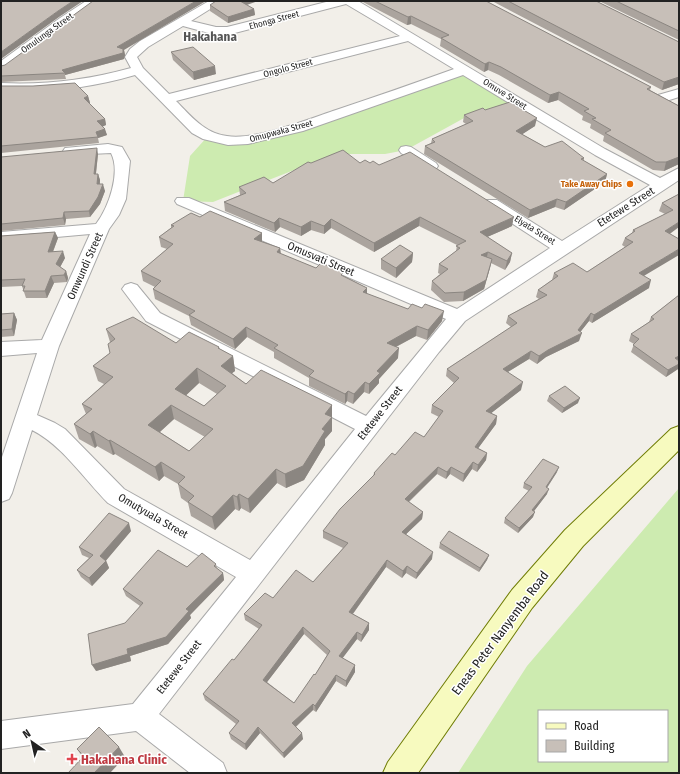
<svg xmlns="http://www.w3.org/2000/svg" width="680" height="774" viewBox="0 0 680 774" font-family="'Fira Sans Condensed',sans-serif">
  <rect width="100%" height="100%" fill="#f2efe9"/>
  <path fill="#cdebb0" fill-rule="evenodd" d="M 465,70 L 518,102 L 466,117 L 406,150 L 385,154 L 346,154 L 307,165 L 213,202 L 183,201 L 190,156 L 208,136 L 248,140 Z
    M 679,488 L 679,773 L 458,773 L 527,666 ZM 539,711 L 667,711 L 667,761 L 539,761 Z"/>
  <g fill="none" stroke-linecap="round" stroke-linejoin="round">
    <g stroke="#a9a9a9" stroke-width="2">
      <path id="minor" d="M 86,1 L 100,1 L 6,70 L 1,71 L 1,61 L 60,18 Z
        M 209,1 L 223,1 L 191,21 L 216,27 L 227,27 L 330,1 L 358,1 L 605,149 L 660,178 L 679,168 L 679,180 L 465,321 L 439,352 L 159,714 L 223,763 L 227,773 L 190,773 L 136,731 L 1,749 L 1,721 L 133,704 L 236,577 L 108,503 C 84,479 62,445 32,430 L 12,493 L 9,499 L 1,502 L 1,460 L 37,353 L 1,356 L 1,342 L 42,340 L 90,234 L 1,242 L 1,232 L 96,224 C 109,207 121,172 111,153 L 70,155 L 65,154 L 63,151 L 65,148 L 108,144 L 122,147 L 130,161 L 126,199 L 119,215 L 109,229 L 59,346 L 37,415 L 55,423 L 65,429 L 124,489 L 250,560 L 355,429 L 146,321 L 122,289 L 125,285 L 131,283 L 137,285 L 160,313 L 366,416 L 446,319 L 177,204 L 175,201 L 177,198 L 189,198 L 457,309 L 550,248 L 485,206 L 483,203 L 485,200 L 497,200 L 562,241 L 650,185 L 595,155 L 463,75 L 303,131 L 248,144 L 228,145 L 203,139 L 192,133 L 135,75 C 91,88 47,93 1,91 L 1,83 C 45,85 88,80 131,68 L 125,57 L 130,49 L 140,41 ZM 346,4 L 400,36 L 169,94 L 143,68 L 137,57 L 148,47 L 183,26 L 216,35 L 227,35 ZM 408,41 L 454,69 C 415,83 375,97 336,110 C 309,119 254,141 227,136 C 204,133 191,116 176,101 Z
        M 679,89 L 679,97 L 663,102 L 658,101 L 656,98 L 658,95 Z
        M 406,146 L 411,147 L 436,163 L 438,166 L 436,169 L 426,169 L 401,153 L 399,150 L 401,147 Z"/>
    </g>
    <g stroke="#707d05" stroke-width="2">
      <path id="secondary" d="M 679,426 L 679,450 L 583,546 L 532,608 L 418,773 L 383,773 L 388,762 L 512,590 L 565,530 L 671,429 Z"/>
    </g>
    <use href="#minor" fill="#fff" fill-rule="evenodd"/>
    <use href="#secondary" fill="#f7fabf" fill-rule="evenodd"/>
  </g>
  <path fill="#aba49e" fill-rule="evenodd" d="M 361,1 L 486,1 L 651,87 L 650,90 L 679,106 L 679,164 L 664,171 L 653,170 L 603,141 L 604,136 L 590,128 L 591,124 L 582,120 L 583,116 L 558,100 L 548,103 L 499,75 L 488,70 L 484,72 L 440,46 L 441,39 L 411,24 L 407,25 Z
    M 492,1 L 596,1 L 679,42 L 679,84 L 662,90 Z
    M 599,1 L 679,1 L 679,40 Z
    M 210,5 L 247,5 L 254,9 L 255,15 L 228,23 L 210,11 Z
    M 124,50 L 125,55 L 124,59 L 65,75 L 66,79 L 1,82 L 1,66 Z
    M 171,52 L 216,74 L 194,80 L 173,60 Z
    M 1,86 L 88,96 L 90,103 L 89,103 L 105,119 L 106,125 L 103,126 L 107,135 L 98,138 L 99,143 L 1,153 Z
    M 485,110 L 535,126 L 522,134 L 545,147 L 584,158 L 584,161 L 607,174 L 605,182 L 564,210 L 555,207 L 528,218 L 424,154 L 425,146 L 431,143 L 432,139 L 466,124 L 463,122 L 464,115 Z
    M 98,154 L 96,174 L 98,174 L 100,180 L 100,184 L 105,191 L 100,204 L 90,217 L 66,219 L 65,225 L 1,231 L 1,157 Z
    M 311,163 L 370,163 L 379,165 L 512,226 L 487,237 L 512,253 L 510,262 L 505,270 L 491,263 L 484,289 L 463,301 L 444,302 L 431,290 L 432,281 L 440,274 L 438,273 L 439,264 L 456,251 L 457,245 L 419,226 L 374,252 L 331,228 L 324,234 L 311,230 L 301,236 L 280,227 L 275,232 L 225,211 L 224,202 L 240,195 L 239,187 L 273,183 Z
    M 679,194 L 670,234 L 644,276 L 649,288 L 592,323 L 589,321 L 580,332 L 579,341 L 546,357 L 537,364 L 529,359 L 508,372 L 521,390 L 491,413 L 497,416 L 496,424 L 478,448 L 487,453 L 486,460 L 477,472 L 472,469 L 463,482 L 450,474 L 446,479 L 437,474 L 409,502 L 423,512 L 422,519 L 406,534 L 432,559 L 416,579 L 406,573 L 402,578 L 386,567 L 353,614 L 369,623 L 369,630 L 361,642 L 357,639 L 342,658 L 355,665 L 355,672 L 346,687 L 336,681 L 316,712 L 313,710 L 296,727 L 303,739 L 284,758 L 260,733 L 246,750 L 231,739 L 229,733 L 236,724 L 205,700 L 203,694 L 234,660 L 259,629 L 245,620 L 244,614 L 273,598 L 313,582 L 343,548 L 323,538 L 323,531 L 373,476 L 374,473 L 395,455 L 424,437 L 439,417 L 431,413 L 432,405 L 454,383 L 446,376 L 447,369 L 511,327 L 506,323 L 508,316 L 539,299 L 536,297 L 538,290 L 552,280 L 554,273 L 587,272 L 625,247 L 622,245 L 625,238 L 632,233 L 633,230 L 665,214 L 659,211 L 662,203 ZM 304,634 L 327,655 L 315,675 L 294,703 L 267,682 Z
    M 200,217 L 262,233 L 262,242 L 280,248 L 281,254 L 316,268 L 344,276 L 367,288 L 367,294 L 408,309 L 442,321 L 427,340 L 416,336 L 396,347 L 398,358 L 379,379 L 379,383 L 369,394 L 364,392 L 353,404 L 347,401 L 345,404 L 309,386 L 309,378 L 274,358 L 274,352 L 247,337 L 235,349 L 191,325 L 189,316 L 155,299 L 153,289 L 155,287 L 143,281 L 141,271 L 167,249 L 161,247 L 159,237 L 171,228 L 171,225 Z
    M 55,232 L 58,238 L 53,252 L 65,258 L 60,267 L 66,271 L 68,278 L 67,282 L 54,283 L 47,298 L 26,298 L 22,286 L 1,287 L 1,236 Z
    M 413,253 L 412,262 L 396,278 L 381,269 L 381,259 Z
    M 679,295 L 679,367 L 678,369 L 666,377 L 631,352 L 634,344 L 629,341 L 631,334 L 649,322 L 651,317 Z
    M 14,313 L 17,320 L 14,336 L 1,337 L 1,314 Z
    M 106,329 L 176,343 L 219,347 L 220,349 L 233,356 L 235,371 L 232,373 L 246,384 L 332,405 L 332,431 L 325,439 L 325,445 L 304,480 L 286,488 L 277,483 L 250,513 L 241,508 L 239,511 L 235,509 L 215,530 L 191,516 L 188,503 L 181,498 L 178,484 L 164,476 L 159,481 L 115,454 L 113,455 L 97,446 L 95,448 L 79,439 L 74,424 L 86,414 L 82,404 L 104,384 L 98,381 L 93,366 L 110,353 L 110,342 ZM 199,383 L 217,394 L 204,406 L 186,395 ZM 174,419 L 205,437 L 189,451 L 160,432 Z
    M 549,396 L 578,403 L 562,413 L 547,401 Z
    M 557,472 L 547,488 L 547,494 L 534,511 L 533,517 L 518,533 L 504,523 L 505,518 L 529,491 L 523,488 L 524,483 Z
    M 131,531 L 106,560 L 109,568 L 92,586 L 81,577 L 77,570 L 89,558 L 82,555 L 79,547 Z
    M 440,543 L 489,555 L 487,560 L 479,572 L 439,548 Z
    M 216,564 L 217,569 L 223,573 L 224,580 L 190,615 L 191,618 L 168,644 L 130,656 L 131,661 L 96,671 L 140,606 L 126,596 L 123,589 L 187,567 Z
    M 77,749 L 125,757 L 83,758 Z"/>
  <path fill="#8b8681" d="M 73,1 L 83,1 L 59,17 L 1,59 L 1,52 L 58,11 Z
    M 196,1 L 206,1 L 124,50 L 125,55 L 124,59 L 65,75 L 65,73 L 62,70 L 117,47 Z
    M 240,1 L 258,1 L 241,7 Z
    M 254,9 L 255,15 L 228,23 L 228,17 Z
    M 411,16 L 411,24 L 407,25 L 408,17 Z
    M 489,62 L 488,70 L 484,72 L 485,64 Z
    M 215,66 L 216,74 L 194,80 L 193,72 Z
    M 679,77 L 679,84 L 662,90 L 664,82 Z
    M 559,92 L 558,100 L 548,103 L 550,95 Z
    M 88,96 L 90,103 L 85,104 L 84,98 Z
    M 537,118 L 535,126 L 515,139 L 516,131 Z
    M 105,119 L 106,125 L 99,128 L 97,121 Z
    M 105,129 L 107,135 L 98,138 L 96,132 Z
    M 97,148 L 98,154 L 95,181 L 94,174 Z
    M 679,157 L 679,164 L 664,171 L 666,162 Z
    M 98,174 L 100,180 L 99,191 L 97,184 Z
    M 607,174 L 605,182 L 564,210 L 566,202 Z
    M 103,184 L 105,191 L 100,204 L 90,217 L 89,211 Z
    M 557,199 L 555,207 L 528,218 L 530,210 Z
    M 64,212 L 66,219 L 65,225 L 63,218 Z
    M 420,217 L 419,226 L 374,252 L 374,243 Z
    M 514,217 L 512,226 L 478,241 L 480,232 Z
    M 279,218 L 280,227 L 275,232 L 274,223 Z
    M 331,219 L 331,228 L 324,234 L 324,226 Z
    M 311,221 L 311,230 L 301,236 L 301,227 Z
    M 679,222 L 679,227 L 663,239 L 665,231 Z
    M 55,232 L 58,238 L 50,259 L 48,252 Z
    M 262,233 L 262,242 L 254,239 Z
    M 280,248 L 281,258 L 277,252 Z
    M 679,249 L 679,255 L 637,280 L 639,273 Z
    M 63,251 L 65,258 L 58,271 L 56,264 Z
    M 488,252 L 486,261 L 481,255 Z
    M 413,253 L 412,262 L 396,278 L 396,268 Z
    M 512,253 L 510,262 L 505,270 L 507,261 Z
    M 492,259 L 490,268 L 484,289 L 463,301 L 464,292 Z
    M 66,271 L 68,278 L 67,282 L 64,275 Z
    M 51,276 L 54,283 L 47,298 L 45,291 Z
    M 651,280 L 649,288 L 592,323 L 594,315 Z
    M 367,288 L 367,298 L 363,292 Z
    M 444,311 L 442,321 L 427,340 L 428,330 Z
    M 14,313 L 17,320 L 14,336 L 12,329 Z
    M 591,313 L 589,321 L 578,335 L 582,333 L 579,341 L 546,357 L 537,364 L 539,356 L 578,330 Z
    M 417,326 L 416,336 L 386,352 L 387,343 Z
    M 246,327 L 247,337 L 235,349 L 233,339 Z
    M 399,348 L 398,358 L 379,379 L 379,383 L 369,394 L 369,384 L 377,371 Z
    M 531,351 L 529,359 L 501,376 L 503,369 Z
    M 233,356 L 235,371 L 223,380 L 221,366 Z
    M 679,356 L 679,360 L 675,358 Z
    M 679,364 L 679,367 L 678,369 L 666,377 L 668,370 Z
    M 197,368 L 199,383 L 178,403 L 175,389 Z
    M 365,382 L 364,392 L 353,404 L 354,394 Z
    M 523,382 L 521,390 L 485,418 L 486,411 Z
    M 348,391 L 347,401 L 345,404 L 345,394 Z
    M 580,398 L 578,403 L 562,413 L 564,408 Z
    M 171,405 L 174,419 L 152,439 L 148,425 Z
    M 332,405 L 332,431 L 325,439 L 325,445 L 304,480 L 286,488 L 285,474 L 322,429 L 325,414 Z
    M 497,416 L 496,424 L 474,454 L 475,447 Z
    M 93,431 L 97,446 L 95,448 L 90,434 Z
    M 110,440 L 115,454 L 113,455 L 109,441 Z
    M 487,453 L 486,460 L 477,472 L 478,465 Z
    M 161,462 L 164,476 L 159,481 L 155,467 Z
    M 473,462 L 472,469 L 463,482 L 464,474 Z
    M 438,467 L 437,474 L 404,506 L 405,499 Z
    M 451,467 L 450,474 L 446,479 L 447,472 Z
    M 559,467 L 557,472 L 544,492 L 546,487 Z
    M 276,469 L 277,483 L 250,513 L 248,499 Z
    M 549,489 L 547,494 L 531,515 L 532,510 Z
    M 239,494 L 241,508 L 239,511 L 237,497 Z
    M 233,495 L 235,509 L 215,530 L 212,517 Z
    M 423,512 L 422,519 L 401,539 L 402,532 Z
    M 535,512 L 533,517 L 518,533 L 519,528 Z
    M 129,523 L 131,531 L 104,563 L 106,561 L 109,568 L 92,586 L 89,578 L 100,556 Z
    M 433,552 L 432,559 L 416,579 L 417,573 Z
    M 489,555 L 487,560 L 479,572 L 480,568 Z
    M 387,560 L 386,567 L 349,619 L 349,612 Z
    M 407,566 L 406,573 L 402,578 L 403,571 Z
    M 223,573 L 224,580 L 190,615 L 191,618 L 168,644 L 130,656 L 131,661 L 96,671 L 92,665 L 127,649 L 186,609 Z
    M 369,623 L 369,630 L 361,642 L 362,635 Z
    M 303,627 L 304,634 L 264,686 L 263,680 Z
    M 357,632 L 357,639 L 339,663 L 339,656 Z
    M 355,665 L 355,672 L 346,687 L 346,681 Z
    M 336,675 L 336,681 L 316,712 L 315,706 Z
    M 313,704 L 313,710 L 293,729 L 292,723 Z
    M 258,727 L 260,733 L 246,750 L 245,744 Z
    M 302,733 L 303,739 L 284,758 L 283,753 Z
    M 119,747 L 125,757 L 110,773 L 94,773 Z"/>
  <path fill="#c7bfb8" stroke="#8b8681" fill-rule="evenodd" d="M 1,1 L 73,1 L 58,11 L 1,52 Z
    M 93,1 L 196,1 L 117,47 L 123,49 L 123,53 L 62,70 L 65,73 L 1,76 L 1,66 L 5,65 Z
    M 216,1 L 240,1 L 254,9 L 228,17 L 210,5 Z
    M 375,1 L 486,1 L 651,87 L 647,89 L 679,106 L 679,157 L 666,162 L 656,162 L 605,133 L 611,130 L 592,119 L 596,118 L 584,111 L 589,109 L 559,92 L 550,95 L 501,67 L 489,62 L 485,64 L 441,38 L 449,35 L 411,16 L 408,17 Z
    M 508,1 L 596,1 L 679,42 L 679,77 L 664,82 Z
    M 616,1 L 679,1 L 679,31 Z
    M 193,47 L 215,66 L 193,72 L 171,52 Z
    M 75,83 L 88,96 L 84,98 L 105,119 L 97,121 L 105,129 L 96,132 L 98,137 L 1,146 L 1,86 L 33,86 Z
    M 510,102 L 537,118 L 516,131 L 545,147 L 562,141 L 584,158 L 581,159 L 607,174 L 566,202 L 557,199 L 530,210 L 425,146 L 435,142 L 432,139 L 473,121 L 464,115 L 483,108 L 485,110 Z
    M 97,148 L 94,174 L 98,174 L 97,184 L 103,184 L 98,197 L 89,211 L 64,212 L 63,218 L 1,224 L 1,157 Z
    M 343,150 L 360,163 L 365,160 L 370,163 L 373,161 L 379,165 L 410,152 L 514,217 L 480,232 L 512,253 L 507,261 L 488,252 L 481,255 L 492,259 L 486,280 L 464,292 L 445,293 L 432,281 L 448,269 L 439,264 L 460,248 L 456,246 L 466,241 L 420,217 L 374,243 L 331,219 L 324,226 L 311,221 L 301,227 L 279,218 L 274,223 L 224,202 L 246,193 L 239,187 L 264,177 L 273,183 L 308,162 L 311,163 Z
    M 679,194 L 679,222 L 665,231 L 679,239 L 679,249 L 639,273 L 651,280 L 594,315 L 591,313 L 578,330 L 582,333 L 548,350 L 539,356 L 531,351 L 503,369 L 523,382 L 486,411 L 497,416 L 475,447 L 487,453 L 478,465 L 473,462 L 464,474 L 451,467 L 447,472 L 438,467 L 405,499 L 423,512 L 402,532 L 433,552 L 417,573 L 407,566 L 403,571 L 387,560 L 349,612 L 369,623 L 362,635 L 357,632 L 339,656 L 355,665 L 346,681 L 336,675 L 315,706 L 313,704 L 292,723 L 302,733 L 283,753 L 258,727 L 245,744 L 229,733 L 239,721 L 203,694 L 232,659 L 234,660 L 262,625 L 244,614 L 265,593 L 273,598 L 296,570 L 313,582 L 348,543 L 323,531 L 340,509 L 375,474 L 374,473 L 392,453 L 395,455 L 415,432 L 424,437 L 443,411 L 432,405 L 459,378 L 447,369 L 517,323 L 508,316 L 547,295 L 538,290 L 558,276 L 554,273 L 573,263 L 587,272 L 633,242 L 625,238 L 635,231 L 633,230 L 673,210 L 662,203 ZM 303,627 L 330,651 L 315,675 L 314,674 L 294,703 L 263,680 Z
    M 210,211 L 262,233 L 254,239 L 280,248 L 277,252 L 316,268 L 321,263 L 344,272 L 341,275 L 367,288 L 363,292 L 408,309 L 412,304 L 422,308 L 425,304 L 444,311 L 428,330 L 417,326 L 387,343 L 399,348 L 377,371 L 380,373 L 369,384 L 365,382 L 354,394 L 348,391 L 345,394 L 309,376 L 314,371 L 274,348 L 278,345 L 246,327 L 233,339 L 189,315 L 195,311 L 153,289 L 161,281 L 141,271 L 173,244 L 159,237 L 174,226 L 171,225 L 191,213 L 200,217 Z
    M 55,232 L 48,252 L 63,251 L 56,264 L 66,271 L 64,275 L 51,276 L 45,291 L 23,291 L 25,286 L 22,286 L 25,279 L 1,280 L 1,236 Z
    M 400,245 L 413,253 L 396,268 L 381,259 Z
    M 679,295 L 679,356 L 675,358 L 679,361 L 679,364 L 668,370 L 633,345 L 639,339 L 631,334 L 654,319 L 651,317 Z
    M 14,313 L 12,329 L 1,330 L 1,314 Z
    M 133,317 L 176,343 L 189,332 L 219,347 L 218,348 L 233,356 L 221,366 L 246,384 L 261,370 L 332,405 L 325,414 L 332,417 L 322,429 L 325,431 L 303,466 L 285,474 L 276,469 L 248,499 L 239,494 L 237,497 L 233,495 L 212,517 L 188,502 L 194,496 L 178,484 L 185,477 L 161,462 L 155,467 L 110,440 L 109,441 L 93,431 L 90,434 L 74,424 L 92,409 L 82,404 L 113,377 L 93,366 L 110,353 L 108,344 L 115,339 L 106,329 ZM 197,368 L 226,386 L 204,406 L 175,389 ZM 171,405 L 213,429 L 189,451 L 148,425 Z
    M 565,386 L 580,398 L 564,408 L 549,396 Z
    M 543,459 L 559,467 L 546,487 L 549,489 L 532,510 L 535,512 L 519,528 L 505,518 L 532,487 L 524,483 Z
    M 109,513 L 129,523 L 100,556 L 106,561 L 89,578 L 77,570 L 93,555 L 79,547 Z
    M 449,531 L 489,555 L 480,568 L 440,543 Z
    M 158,550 L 187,567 L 202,553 L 216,564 L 214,566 L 223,573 L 186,609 L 189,611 L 166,637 L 127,649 L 128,654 L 92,665 L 88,634 L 125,623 L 143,603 L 123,589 Z
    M 99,727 L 119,747 L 94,773 L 68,773 L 84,756 L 77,749 Z"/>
  <circle fill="#e8710a" stroke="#fff" stroke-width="1.5" cx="630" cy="184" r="4"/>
  <path fill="#e0444e" stroke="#fff" stroke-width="1.5" d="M70 753h4v4h4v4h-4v4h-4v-4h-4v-4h4z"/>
  <g text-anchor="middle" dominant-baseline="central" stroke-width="3" stroke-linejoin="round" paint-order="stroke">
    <g font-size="9" fill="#222" stroke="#fff">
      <text transform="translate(274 20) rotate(-15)">Ehonga Street</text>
      <text transform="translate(47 33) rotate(-36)">Omulunga Street</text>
      <text transform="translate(288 68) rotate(-15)">Ongolo Street</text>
      <text transform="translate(505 94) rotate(32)">Omuve Street</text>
      <text transform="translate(281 131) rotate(-15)">Omupwaka Street</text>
      <text transform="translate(535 230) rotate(32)">Elyata Street</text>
    </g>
    <g font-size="9" font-weight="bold" fill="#c56008" stroke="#fff" text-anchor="end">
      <text x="622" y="184">Take Away Chips</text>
    </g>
    <g font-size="11" fill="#222" stroke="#fff">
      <text transform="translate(626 207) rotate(-32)">Etetewe Street</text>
      <text transform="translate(321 259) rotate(23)">Omusvati Street</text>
      <text transform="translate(85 266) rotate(-66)">Omwundi Street</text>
      <text transform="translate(380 413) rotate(-52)">Etetewe Street</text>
      <text transform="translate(153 516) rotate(30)">Omutyuala Street</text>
      <text transform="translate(179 667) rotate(-52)">Etetewe Street</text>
    </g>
    <g font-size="13" font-weight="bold" fill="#555" stroke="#fff">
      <text x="210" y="36">Hakahana</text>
    </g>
    <g font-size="13" fill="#222" stroke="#fff">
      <text transform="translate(500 633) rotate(-53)">Eneas Peter Nanyemba Road</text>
    </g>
    <g font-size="13" font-weight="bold" fill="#be3a42" stroke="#fff" text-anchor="start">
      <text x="81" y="759">Hakahana Clinic</text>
    </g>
  </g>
  <rect width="680" height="774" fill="none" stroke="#222222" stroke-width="4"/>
  <rect x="538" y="710" width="130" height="52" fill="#ffffff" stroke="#a7a7a7"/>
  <rect x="546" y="723" width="20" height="6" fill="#f7fabf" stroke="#a7a7a7"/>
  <text x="574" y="730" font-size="12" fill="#222222">Road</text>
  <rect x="546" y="740" width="20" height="12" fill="#c7bfb8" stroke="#a7a7a7"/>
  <text x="574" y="750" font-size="12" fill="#222222">Building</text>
  <g transform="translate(32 742) rotate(326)" stroke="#ffffff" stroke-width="3" paint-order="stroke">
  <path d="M0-3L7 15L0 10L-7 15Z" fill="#222222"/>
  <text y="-6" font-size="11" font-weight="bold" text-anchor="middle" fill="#222222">N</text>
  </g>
</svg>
